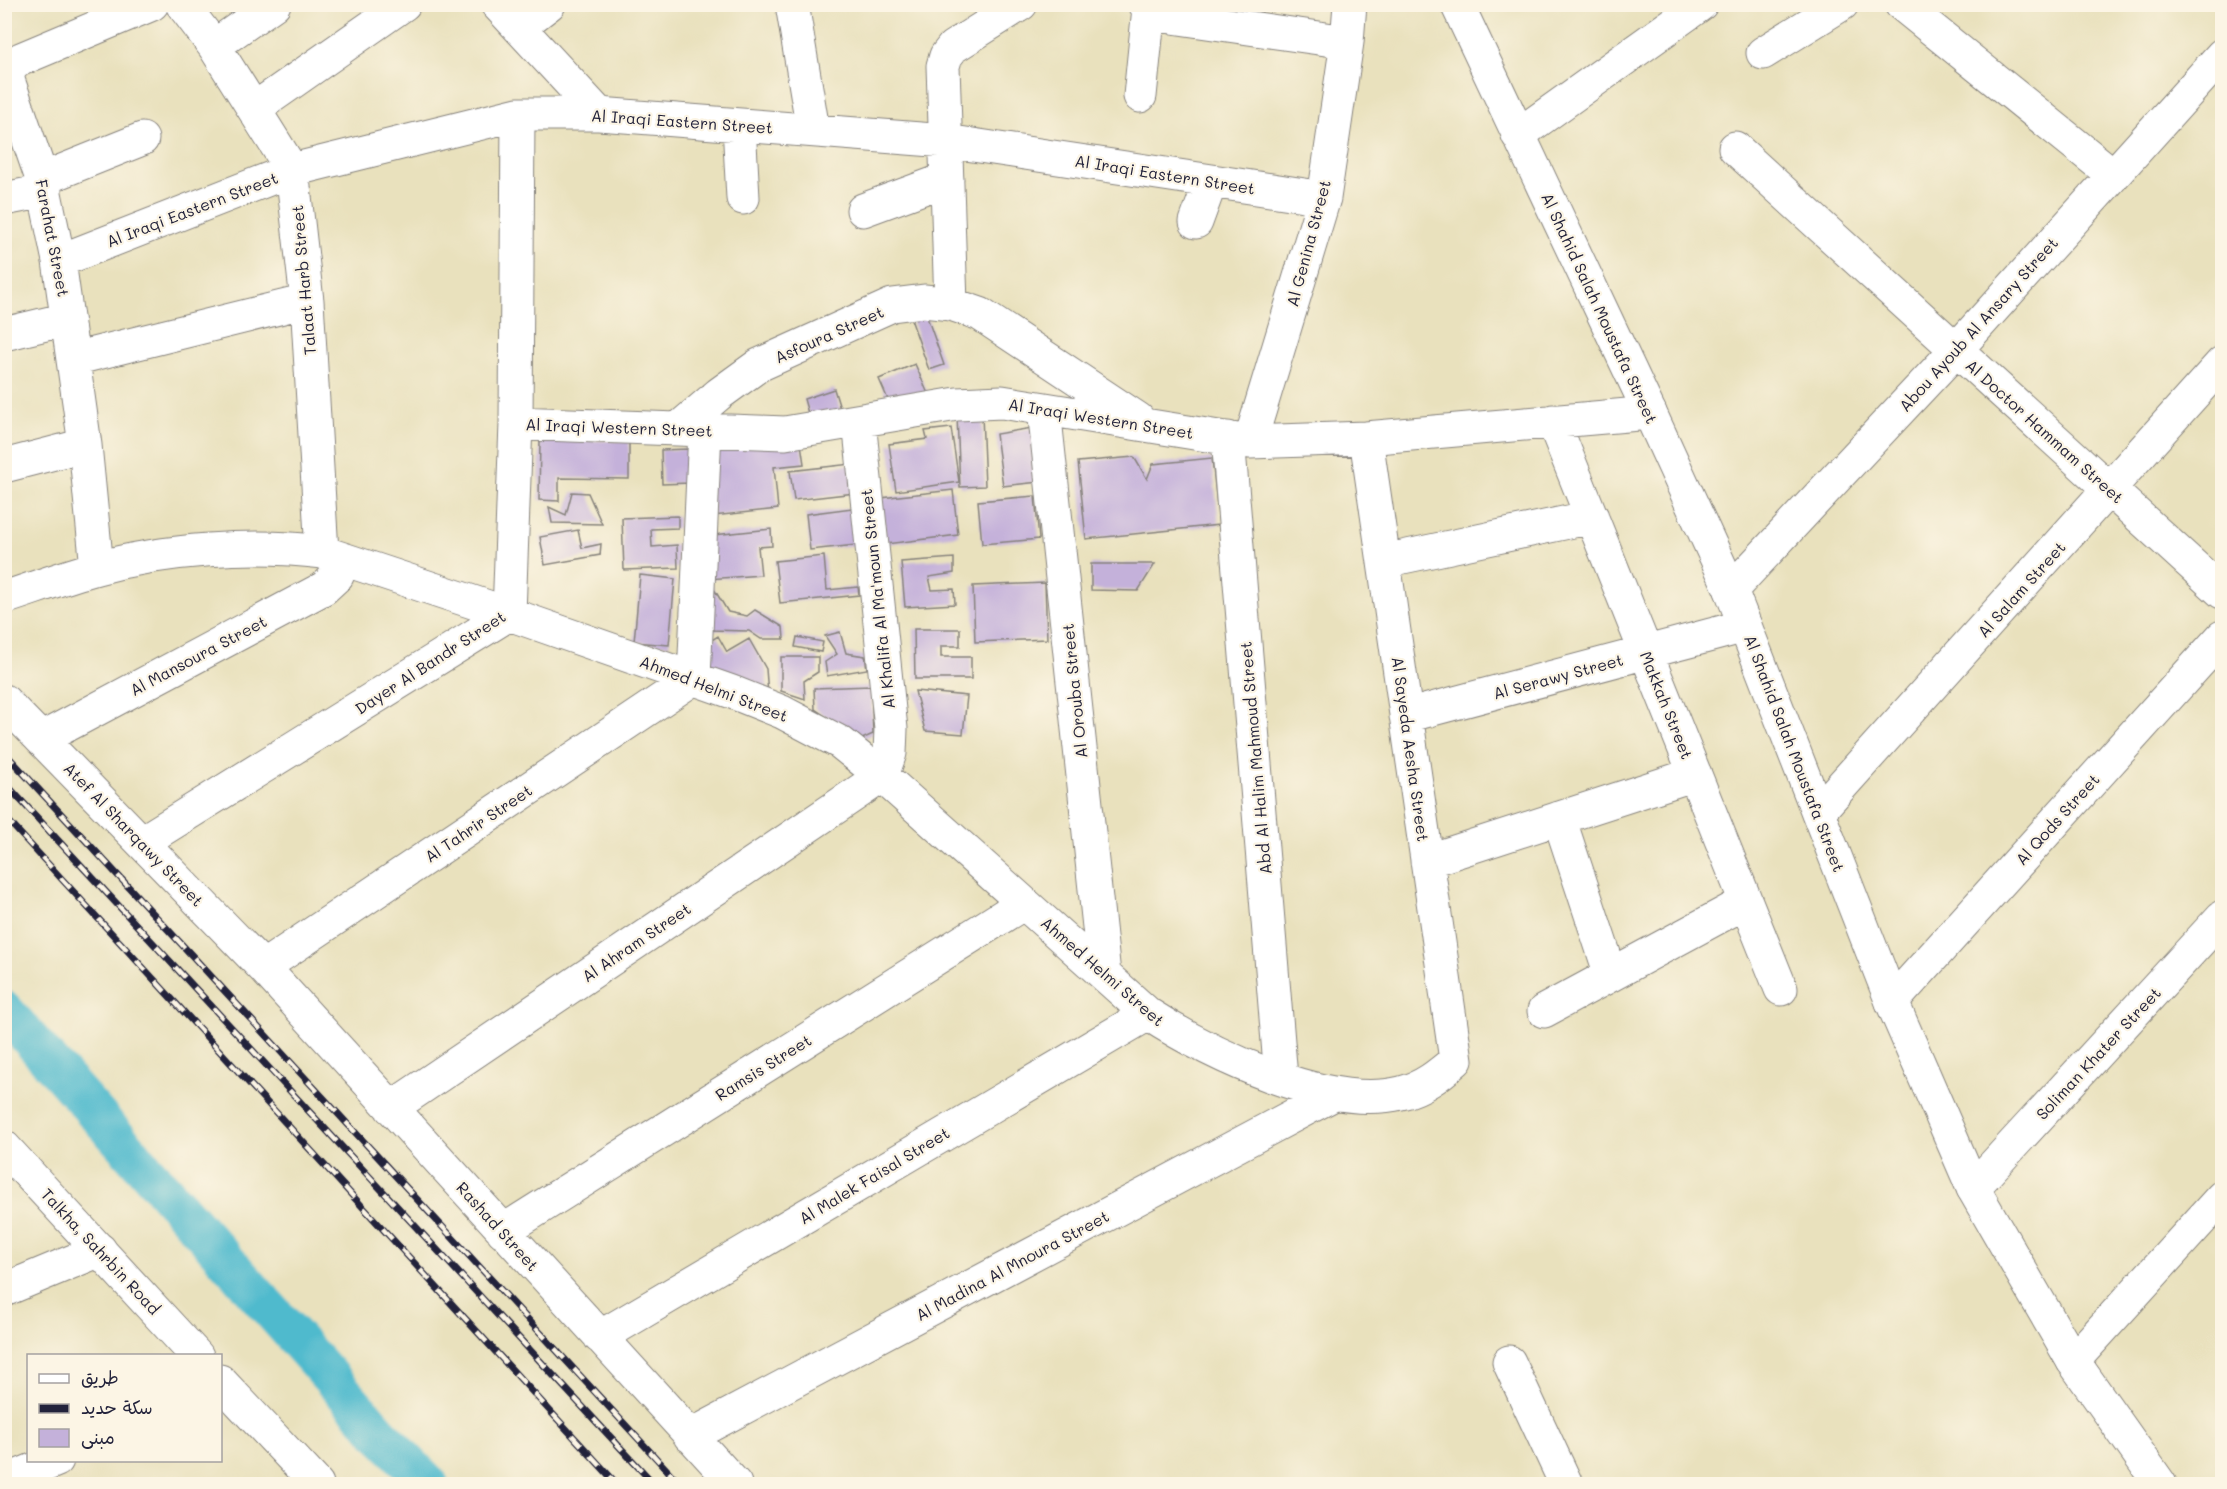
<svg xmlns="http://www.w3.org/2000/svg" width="2227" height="1489" viewBox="0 0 2227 1489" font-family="Mali,'Playpen Sans Arabic',sans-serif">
  <rect width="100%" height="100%" fill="#fcf5e5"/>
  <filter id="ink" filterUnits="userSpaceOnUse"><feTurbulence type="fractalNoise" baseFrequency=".0167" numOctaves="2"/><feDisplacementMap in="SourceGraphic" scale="12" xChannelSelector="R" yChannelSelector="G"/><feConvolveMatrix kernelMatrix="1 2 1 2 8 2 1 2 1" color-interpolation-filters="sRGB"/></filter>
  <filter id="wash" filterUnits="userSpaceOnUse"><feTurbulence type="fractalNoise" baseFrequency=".008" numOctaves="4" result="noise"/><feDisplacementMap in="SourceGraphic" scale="24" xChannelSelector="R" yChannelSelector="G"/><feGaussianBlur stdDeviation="1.35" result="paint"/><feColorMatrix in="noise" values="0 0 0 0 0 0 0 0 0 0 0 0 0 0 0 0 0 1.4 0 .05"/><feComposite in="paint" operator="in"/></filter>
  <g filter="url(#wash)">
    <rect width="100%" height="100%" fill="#e9e1bd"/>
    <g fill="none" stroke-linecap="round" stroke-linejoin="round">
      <path stroke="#50bacd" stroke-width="39" d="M 4,1010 L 386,1440 L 429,1484"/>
    </g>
    <g id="blocks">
      <path fill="#c4b1da" d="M 926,314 L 944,365 L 929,370 L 911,319 Z
        M 915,364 L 929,396 L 893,411 L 879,379 Z
        M 834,389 L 842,415 L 811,424 L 804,399 Z
        M 982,415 L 985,486 L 960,487 L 957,416 Z
        M 951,428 L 959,482 L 896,491 L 889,444 L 927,439 L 925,431 Z
        M 1032,428 L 1039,482 L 1003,486 L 996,434 Z
        M 540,440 L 629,441 L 629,479 L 559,478 L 559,501 L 539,500 Z
        M 704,440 L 801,444 L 804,464 L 774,467 L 778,509 L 713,516 Z
        M 688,449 L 690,483 L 662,484 L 661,450 Z
        M 1134,457 L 1147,479 L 1153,464 L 1212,458 L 1219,525 L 1086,539 L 1078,462 Z
        M 851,464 L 855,493 L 794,500 L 790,471 Z
        M 953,490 L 958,535 L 886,544 L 881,498 Z
        M 572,492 L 588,493 L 602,524 L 552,523 L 549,507 L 566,515 Z
        M 1035,496 L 1039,539 L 982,544 L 978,501 Z
        M 852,508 L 856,545 L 810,550 L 806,514 Z
        M 678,516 L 678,528 L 651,529 L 652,547 L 677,545 L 678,568 L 624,570 L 622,518 Z
        M 771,529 L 772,546 L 758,547 L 761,575 L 708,579 L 704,536 Z
        M 578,530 L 582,548 L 601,544 L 600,555 L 545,565 L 540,537 Z
        M 824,556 L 827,590 L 858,587 L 859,595 L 780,603 L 775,561 Z
        M 954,558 L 954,573 L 929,577 L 932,590 L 954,589 L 955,604 L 905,607 L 901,562 Z
        M 1091,564 L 1155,564 L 1138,591 L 1091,590 Z
        M 640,575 L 675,579 L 669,645 L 634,642 Z
        M 1045,583 L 1047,639 L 975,642 L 973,586 Z
        M 711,584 L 728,612 L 747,616 L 755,610 L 783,627 L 784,639 L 761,639 L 749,631 L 710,630 Z
        M 914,629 L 960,629 L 960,646 L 941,646 L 941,657 L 971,657 L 971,679 L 915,679 Z
        M 840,632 L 846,653 L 865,656 L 867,669 L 827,676 L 825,662 L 837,654 L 825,636 Z
        M 718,636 L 727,652 L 749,639 L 766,669 L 768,694 L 704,672 L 704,645 Z
        M 797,637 L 823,642 L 821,652 L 795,647 Z
        M 781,657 L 818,657 L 818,672 L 804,681 L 805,699 L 781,691 Z
        M 871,686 L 873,734 L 860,740 L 815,709 L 814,688 Z
        M 915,691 L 967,696 L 963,734 L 925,731 Z"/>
    </g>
  </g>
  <g filter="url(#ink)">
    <use href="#blocks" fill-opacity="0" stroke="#86827c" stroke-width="1.5"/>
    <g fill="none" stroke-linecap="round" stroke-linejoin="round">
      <g stroke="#86827c" stroke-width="35">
        <path id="minor" d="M 182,4 L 214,46 L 292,170 L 307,301 L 322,552
          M 497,4 L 599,114
          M 792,4 L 813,130
          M 1145,4 L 1160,15 L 1172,17 L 1347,42
          M 1901,4 L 2113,175
          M 519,27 L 549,4
          M 214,46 L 274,4
          M 1763,53 L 1842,4
          M 1140,96 L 1149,8
          M 254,109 L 404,4
          M 739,125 L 743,198
          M 1518,135 L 1701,4
          M 1735,148 L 2222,592
          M 42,179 L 142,139
          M 4,199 L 45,191
          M 863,210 L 947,179
          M 1196,222 L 1211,181
          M 59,261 L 292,170 L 518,114 L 599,114 L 946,141 L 1324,198
          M 951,304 L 943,66 L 946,56 L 953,47 L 1021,4
          M 4,334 L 67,319
          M 73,359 L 307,301
          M 1044,409 L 1104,974
          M 1553,421 L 1781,989
          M 516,423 L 785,433 L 957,404 L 1002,402 L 1250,442 L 1366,438 L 1650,413
          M 678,429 L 719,394 L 759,365 L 892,305 L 924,301 L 951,304 L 980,314 L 1138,419
          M 1228,438 L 1281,1078
          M 1250,442 L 1324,198 L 1347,42 L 1350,4
          M 4,466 L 85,445
          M 1384,561 L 1592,517
          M 97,568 L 85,445 L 59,261 L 42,179 L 8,80 C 8,69 12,64 21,59 L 152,4
          M 1731,590 L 1956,350 L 2222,55
          M 4,598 C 35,588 66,576 97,568 C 163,550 253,543 322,552 L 509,614 L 732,692 L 782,712 L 841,743 L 882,776 L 1148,1014 C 1210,1054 1327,1111 1401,1093 C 1423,1088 1440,1074 1456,1060 L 1366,438
          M 4,701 L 263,967 L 735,1484
          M 1406,716 L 1745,626
          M 41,739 L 324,588 L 337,576 L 344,560
          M 1818,812 L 2222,363
          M 1559,818 L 1611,975
          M 142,842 L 509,614 L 516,423 L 518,114
          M 1427,861 L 1695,774
          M 263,967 L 694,678 L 705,430
          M 1892,1002 L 2222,637
          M 1544,1011 L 1746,902
          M 391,1108 L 882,776 L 890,753 L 891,729 L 859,421
          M 1973,1188 L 2222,917
          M 503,1231 L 1024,903
          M 4,1290 L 100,1250
          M 600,1337 L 1148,1014
          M 2073,1361 L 2222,1197
          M 1509,1362 L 1566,1484
          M 690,1436 L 1334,1094
          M 4,1482 L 57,1460"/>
      </g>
      <g stroke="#86827c" stroke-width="35">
        <path id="major" d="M 1457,4 L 1650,413 L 1731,590 L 1892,1002 L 1973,1188 L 2073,1361 L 2160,1484
          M 4,1147 L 197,1356
          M 220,1381 L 317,1484"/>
      </g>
      <use href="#minor" stroke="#fff" stroke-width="33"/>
      <use href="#major" stroke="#fff" stroke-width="33"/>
      <g stroke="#22223b" stroke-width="7">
        <path id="rail" d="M 4,752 L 680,1484
          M 4,782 L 654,1484
          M 4,816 L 617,1484"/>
      </g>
      <use href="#rail" stroke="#fcf5e5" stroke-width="4.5" stroke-dasharray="14" stroke-linecap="butt"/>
    </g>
  </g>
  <g text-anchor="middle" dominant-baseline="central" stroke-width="4.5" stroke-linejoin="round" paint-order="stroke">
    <g font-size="16" fill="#22223b" stroke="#fcf5e5">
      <text transform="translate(682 121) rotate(4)">Al Iraqi Eastern Street</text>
      <text transform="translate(1165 174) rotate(9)">Al Iraqi Eastern Street</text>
      <text transform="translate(192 209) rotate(-21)">Al Iraqi Eastern Street</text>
      <text transform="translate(53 238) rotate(79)">Farahat Street</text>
      <text transform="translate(1308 243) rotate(-75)">Al Genina Street</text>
      <text transform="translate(303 280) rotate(-95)">Talaat Harb Street</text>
      <text transform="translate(1600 308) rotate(65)">Al Shahid Salah Moustafa Street</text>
      <text transform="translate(1978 324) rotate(-48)">Abou Ayoub Al Ansary Street</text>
      <text transform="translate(829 334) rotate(-24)">Asfoura Street</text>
      <text transform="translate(1101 418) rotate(9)">Al Iraqi Western Street</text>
      <text transform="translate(619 427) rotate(2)">Al Iraqi Western Street</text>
      <text transform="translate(2045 431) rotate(42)">Al Doctor Hammam Street</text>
      <text transform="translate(2021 589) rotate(-48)">Al Salam Street</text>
      <text transform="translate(877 599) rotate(-96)">Al Khalifa Al Ma'moun Street</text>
      <text transform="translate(198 655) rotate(-28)">Al Mansoura Street</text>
      <text transform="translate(430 662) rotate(-33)">Dayer Al Bandr Street</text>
      <text transform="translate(1558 676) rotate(-15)">Al Serawy Street</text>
      <text transform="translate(714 688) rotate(21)">Ahmed Helmi Street</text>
      <text transform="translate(1074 691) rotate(-96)">Al Orouba Street</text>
      <text transform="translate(1667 705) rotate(68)">Makkah Street</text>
      <text transform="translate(1411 749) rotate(82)">Al Sayeda Aesha Street</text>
      <text transform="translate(1795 753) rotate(69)">Al Shahid Salah Moustafa Street</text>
      <text transform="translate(1255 758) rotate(-95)">Abd Al Halim Mahmoud Street</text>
      <text transform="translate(2057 819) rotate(-48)">Al Qods Street</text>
      <text transform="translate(478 823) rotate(-34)">Al Tahrir Street</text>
      <text transform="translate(134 834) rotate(46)">Atef Al Sharqawy Street</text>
      <text transform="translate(636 942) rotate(-34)">Al Ahram Street</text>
      <text transform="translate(1103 971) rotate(41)">Ahmed Helmi Street</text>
      <text transform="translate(2098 1053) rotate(-47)">Soliman Khater Street</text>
      <text transform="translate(763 1067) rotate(-32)">Ramsis Street</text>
      <text transform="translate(874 1175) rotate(-31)">Al Malek Faisal Street</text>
      <text transform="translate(498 1226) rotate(48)">Rashad Street</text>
      <text transform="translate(101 1251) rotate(47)">Talkha, Sahrbin Road</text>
      <text transform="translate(1012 1265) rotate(-28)">Al Madina Al Mnoura Street</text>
    </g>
  </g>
  <rect width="2227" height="1489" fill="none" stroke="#fcf5e5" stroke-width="24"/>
  <rect x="27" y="1354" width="195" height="108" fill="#fcf5e5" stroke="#a5a1a1" stroke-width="1.5"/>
  <rect x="39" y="1374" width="30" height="9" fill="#ffffff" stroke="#a5a1a1" stroke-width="1.5"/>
  <text x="81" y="1384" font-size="18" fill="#22223b">طريق</text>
  <rect x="39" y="1404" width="30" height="9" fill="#22223b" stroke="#a5a1a1" stroke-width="1.5"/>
  <text x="81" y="1414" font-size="18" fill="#22223b">سكة حديد</text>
  <rect x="39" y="1429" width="30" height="18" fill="#c4b1da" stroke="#a5a1a1" stroke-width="1.5"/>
  <text x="81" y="1444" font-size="18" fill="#22223b">مبنى</text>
</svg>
